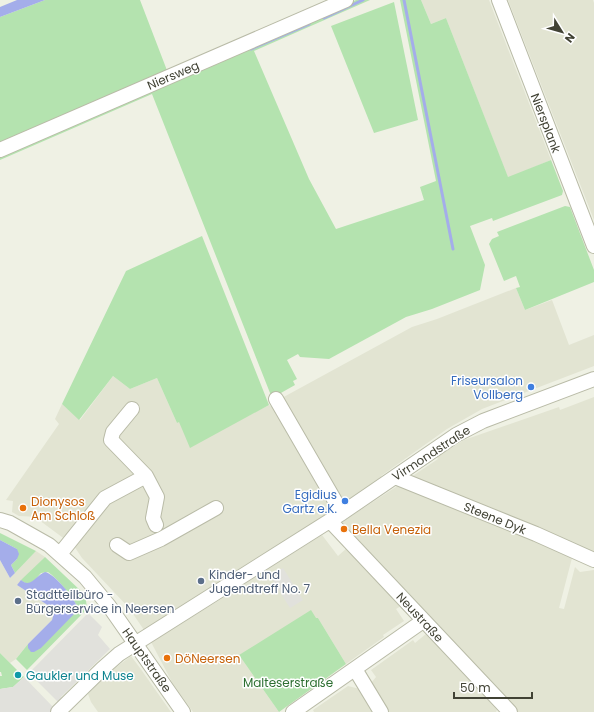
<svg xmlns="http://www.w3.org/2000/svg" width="594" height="712" viewBox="0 0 594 712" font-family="Poppins,sans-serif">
  <rect width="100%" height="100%" fill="#eff1e4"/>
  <path fill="#e2e4d2" d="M 421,0 L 489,0 L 551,160 L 508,178 L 446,18 L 431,24 Z
    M 508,0 L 593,0 L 594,3 L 594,220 Z
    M 516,288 L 525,310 L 552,300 L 569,345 L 594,335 L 594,366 L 482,409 L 447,429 L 381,476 L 382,477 L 340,506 L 280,399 L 412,327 L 437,319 Z
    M 113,376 L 130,389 L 157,378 L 177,423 L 179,421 L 248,416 L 269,405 L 281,414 L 335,510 L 144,630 L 129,608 L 82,558 L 74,546 L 39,520 L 40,517 L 19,516 L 12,512 L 13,501 L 6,500 L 59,424 L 55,419 L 62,404 L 80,420 Z
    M 594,397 L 594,555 L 408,479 L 438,459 L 437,457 L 464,440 L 559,407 L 560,410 Z
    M 402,483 L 570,556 L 572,558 L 559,608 L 564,609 L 575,567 L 580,572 L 594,570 L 594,712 L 517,712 L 342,522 Z
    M 322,535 L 338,556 L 348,547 L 401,606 L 396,609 L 404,621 L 383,635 L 384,637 L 346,664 L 318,618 L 317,619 L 239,655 L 279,712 L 193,712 L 173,684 L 151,642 L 231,593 L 231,592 Z
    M 36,551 L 45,557 L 17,585 L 49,606 L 54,613 L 52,620 L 28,644 L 16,659 L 10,663 L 0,653 L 0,560 L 10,578 Z
    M 427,633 L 497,710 L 496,712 L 389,712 L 371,683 L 376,677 L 371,670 L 413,640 L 415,643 Z
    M 131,656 L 140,668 L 171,712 L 98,712 L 91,702 L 88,694 L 106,675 Z
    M 348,686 L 360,689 L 374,712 L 314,712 L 313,710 Z"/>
  <path fill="#b4e3af" d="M 45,0 L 140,0 L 168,73 L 0,146 L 0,17 Z
    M 356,0 L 370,0 L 254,51 L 309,179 L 336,229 L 424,200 L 420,187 L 436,181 L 400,0 L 421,0 L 431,24 L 446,18 L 508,177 L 551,160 L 563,191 L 562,195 L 493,221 L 492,218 L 470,226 L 485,265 L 480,290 L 432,309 L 406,317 L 329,359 L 300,357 L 298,354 L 287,360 L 297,379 L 293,381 L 295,385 L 272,398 L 152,94 L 0,160 L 0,154 Z
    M 394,2 L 418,120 L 374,133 L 331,26 Z
    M 565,206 L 570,207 L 594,270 L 594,282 L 525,310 L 516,288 L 520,287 L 516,276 L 504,281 L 489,244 L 492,239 L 499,236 L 497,232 Z
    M 202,236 L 269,405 L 190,448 L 179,422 L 177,423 L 157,378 L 130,389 L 113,376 L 79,420 L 62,404 L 126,271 Z
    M 0,533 L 36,551 L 15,573 L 11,565 L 17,559 L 17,549 L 0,540 Z
    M 45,557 L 82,592 C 86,599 88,603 85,611 L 27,670 L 16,659 L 28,644 L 28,648 L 76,612 L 78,608 C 73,597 58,579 48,572 L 41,573 C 35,580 29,588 21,580 Z
    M 311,610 L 316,618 L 318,618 L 346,664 L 279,712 L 239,655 Z
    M 0,653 L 24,677 L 13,687 L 0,689 L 0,676 L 2,676 L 1,672 L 0,672 Z"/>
  <path fill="#e1e1dc" d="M 283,568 L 303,600 L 290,608 L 270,576 Z
    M 88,613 L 102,627 L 98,635 L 110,649 L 61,697 L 63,699 L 59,703 L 29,673 Z
    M 24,677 L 54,708 L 50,712 L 0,712 L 0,689 L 13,687 Z"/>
  <path fill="#a4adea" d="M 17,0 L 45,0 L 0,17 L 0,7 Z
    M 0,540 L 17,549 L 19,554 L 17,559 L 11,565 L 15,573 L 10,578 L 0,560 Z
    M 45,572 C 55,574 74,598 78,608 L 76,612 L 41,648 L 34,652 L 31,652 L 28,648 L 28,644 L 52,620 L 54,613 L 49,606 L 17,585 L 21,580 C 31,589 36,575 45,572 Z"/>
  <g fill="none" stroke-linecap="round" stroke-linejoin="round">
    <path stroke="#a4adea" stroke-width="3" d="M 404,0 L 453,249
      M 324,18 L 363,0
      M 251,49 L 309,24"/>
    <g stroke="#b9bba7" stroke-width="16">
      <path id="minor" d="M 499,0 L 594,246
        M 0,150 L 346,0
        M 276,399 L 342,513
        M 146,476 L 157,497 L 153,518 L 156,525
        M 395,477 L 536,534 L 594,560
        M 0,520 L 10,523 L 49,545 L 85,577 L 109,606 L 183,712
        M 330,521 L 510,712
        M 117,545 L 129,553 L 161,539 L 216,508
        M 60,554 L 105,498 L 146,476 L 111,440 L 113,432 L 132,409
        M 355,669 L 381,712
        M 58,712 L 102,669 L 119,654 L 342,513 L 456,435 L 483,421 L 594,379
        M 293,712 L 423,621"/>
    </g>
    <use href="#minor" stroke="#fff" stroke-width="14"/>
  </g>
  <g fill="#3f7fe0" stroke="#fff" stroke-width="1.5">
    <circle cx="531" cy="387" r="4"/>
    <circle cx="345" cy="501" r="4"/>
  </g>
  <g fill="#e8710a" stroke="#fff" stroke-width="1.5">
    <circle cx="23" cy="508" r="4"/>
    <circle cx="344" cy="529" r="4"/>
    <circle cx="167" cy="658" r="4"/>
  </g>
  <g fill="#5c6f8a" stroke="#fff" stroke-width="1.5">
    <circle cx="201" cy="581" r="4"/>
    <circle cx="18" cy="601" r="4"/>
  </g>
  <circle fill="#0f9aa8" stroke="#fff" stroke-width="1.5" cx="18" cy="675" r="4"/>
  <g text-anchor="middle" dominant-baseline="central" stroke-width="3" stroke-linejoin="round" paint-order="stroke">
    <g font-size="12" fill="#414234" stroke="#fff">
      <text transform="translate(173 75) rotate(-23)">Niersweg</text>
      <text transform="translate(546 123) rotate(69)">Niersplank</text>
      <text transform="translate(431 453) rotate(-33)">Virmondstraße</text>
      <text transform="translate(495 518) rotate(22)">Steene Dyk</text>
      <text transform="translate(420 617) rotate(47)">Neustraße</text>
      <text transform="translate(147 660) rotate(55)">Hauptstraße</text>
    </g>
    <g font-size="12" fill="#366cbe" stroke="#fff" text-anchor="end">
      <text x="523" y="380">Friseursalon<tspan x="523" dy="14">Vollberg</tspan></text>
      <text x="337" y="494">Egidius<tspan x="337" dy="14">Gartz e.K.</tspan></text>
    </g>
    <g font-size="12" fill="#c56008" stroke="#fff" text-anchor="start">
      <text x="31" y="501">Dionysos<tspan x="31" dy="14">Am Schloß</tspan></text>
      <text x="352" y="529">Bella Venezia</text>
      <text x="175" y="658">DöNeersen</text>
    </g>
    <g font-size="12" fill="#4e5e75" stroke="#fff" text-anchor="start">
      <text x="209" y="574">Kinder- und<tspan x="209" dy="14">Jugendtreff No. 7</tspan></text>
      <text x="26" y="594">Stadtteilbüro -<tspan x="26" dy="14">Bürgerservice in Neersen</tspan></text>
    </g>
    <g font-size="12" fill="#0d838f" stroke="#fff" text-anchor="start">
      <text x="26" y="675">Gaukler und Muse</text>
    </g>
    <g font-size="12" fill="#2d6f31" stroke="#fff">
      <text x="288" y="682">Malteserstraße</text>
    </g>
  </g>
  <g transform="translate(562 32) rotate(127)" stroke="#ffffff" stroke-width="3" paint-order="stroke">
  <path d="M0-3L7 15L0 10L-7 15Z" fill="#414234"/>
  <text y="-6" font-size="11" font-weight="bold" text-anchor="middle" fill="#414234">N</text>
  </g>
  <path d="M454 692v6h78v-6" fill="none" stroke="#414234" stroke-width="2"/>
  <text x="460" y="692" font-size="12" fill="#414234" stroke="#ffffff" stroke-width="3" paint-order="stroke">50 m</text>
</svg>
